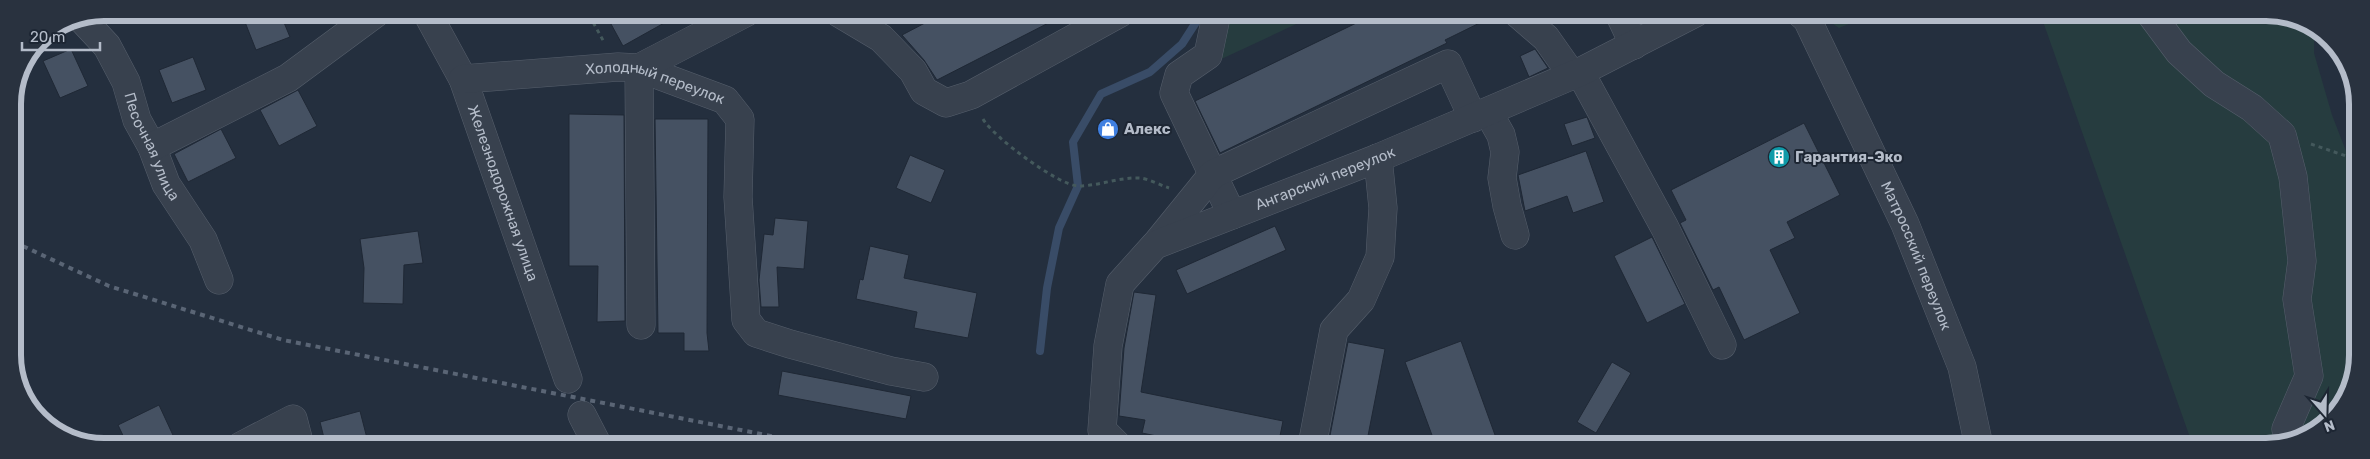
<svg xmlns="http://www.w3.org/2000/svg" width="2370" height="459" viewBox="0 0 2370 459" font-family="Rubik,sans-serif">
  <rect width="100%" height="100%" fill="#242f3e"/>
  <path fill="#263c3f" d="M 1227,13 L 1320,13 L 1215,62 Z
    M 1817,13 L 1876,13 L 1839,28 Z
    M 2040,13 L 2278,13 L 2314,31 L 2314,53 L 2332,115 L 2356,177 L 2357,367 L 2326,423 L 2271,446 L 2193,446 Z"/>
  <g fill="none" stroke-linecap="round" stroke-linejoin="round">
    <path stroke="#394c67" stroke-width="8" d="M 1040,351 L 1047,288 L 1059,228 L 1078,186 L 1073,142 L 1101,94 L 1150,72 L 1182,44 L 1202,13"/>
  </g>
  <path fill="#455162" stroke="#1f2835" d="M 255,13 L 280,13 L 290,37 L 256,50 L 243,17 Z
    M 605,13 L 682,13 L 623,46 Z
    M 944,13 L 1068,13 L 937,80 L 924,60 L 902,35 Z
    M 1377,13 L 1500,13 L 1445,40 L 1447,43 L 1220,153 L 1195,101 Z
    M 71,49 L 88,86 L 60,98 L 43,61 Z
    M 1535,49 L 1548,68 L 1529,77 L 1520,56 Z
    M 193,57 L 206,90 L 172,103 L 159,70 Z
    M 298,90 L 317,126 L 279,146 L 260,110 Z
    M 569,114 L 624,115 L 625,321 L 597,322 L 598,266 L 569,266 Z
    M 1587,117 L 1595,138 L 1572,146 L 1564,124 Z
    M 655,119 L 708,119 L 707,333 L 709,351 L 684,351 L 684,333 L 658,333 Z
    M 1804,123 L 1840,195 L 1787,222 L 1795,238 L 1770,250 L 1800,313 L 1744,340 L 1719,287 L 1713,290 L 1680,223 L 1686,220 L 1671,190 Z
    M 221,129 L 236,158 L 188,182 L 174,154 Z
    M 1586,151 L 1604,202 L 1573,213 L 1567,196 L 1525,211 L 1518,175 Z
    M 910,155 L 945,170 L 931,203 L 896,188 Z
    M 775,218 L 808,221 L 804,269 L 777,267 L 779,307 L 761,307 L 759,280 L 764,234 L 773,235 Z
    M 1275,226 L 1286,250 L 1187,294 L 1176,270 Z
    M 418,231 L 423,263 L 404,265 L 403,304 L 363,303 L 364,268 L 360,239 Z
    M 1652,237 L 1685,304 L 1647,323 L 1614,256 Z
    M 870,246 L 909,255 L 904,278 L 977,293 L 968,338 L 914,328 L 917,312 L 856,299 L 860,279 L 863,280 Z
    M 1134,292 L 1156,295 L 1141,392 L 1283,421 L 1278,446 L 1206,446 L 1142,433 L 1145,420 L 1119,416 L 1124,348 Z
    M 1461,341 L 1499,446 L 1436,446 L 1405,362 Z
    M 1348,342 L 1385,349 L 1366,446 L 1328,446 Z
    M 1612,362 L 1631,373 L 1596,433 L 1577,422 Z
    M 782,371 L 911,396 L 906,419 L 778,395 Z
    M 159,405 L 178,446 L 128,446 L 118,425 Z
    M 360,411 L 369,446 L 326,446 L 320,422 Z"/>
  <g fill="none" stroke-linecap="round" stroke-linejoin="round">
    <g stroke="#565f6c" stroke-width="29">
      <g id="minor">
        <path id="s1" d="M 427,13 L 463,79 L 568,379"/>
        <path d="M 839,13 L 881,38 L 913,71 L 924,91 L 946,103 L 971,95 L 1120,13"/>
        <path d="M 1215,13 L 1216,17 L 1208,55 L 1179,75 L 1174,93 L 1232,215"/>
        <path d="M 1517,13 L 1546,38 L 1572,75"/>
        <path d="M 1619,13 L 1634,45"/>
        <path id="s2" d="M 1800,13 L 1807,19 L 1905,224 L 1962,367 L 1979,446"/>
        <path d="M 2150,13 L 2179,52 L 2214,84 L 2252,108 L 2282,135 L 2293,177 L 2302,261 L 2297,299 L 2309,376 L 2286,429"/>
        <path id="s3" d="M 80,17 L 107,46 L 126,82 L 137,120 L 152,147 L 166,184 L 203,240 L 219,280"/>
        <path d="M 1580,72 L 1665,228 L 1722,345"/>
        <path id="s4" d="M 463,79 L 618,67 L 639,68 L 725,100 L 740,119 L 738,197 L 746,320 L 756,333 L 790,344 L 891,371 L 924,377"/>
        <path d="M 1488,112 L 1501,135 L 1505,152 L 1502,178 L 1507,206 L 1515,235"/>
        <path d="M 152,147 L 288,78 L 376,13"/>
        <path d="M 1157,243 L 1213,174 L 1448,64 L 1473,118"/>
        <path d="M 641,325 L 639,68 L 745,13"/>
        <path d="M 582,415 L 598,446"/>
        <path d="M 241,446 L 293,419 L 300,446"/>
        <path id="s5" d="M 1118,446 L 1102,430 L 1108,346 L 1120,284 L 1155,245 L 1378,158 L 1580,72 L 1695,13"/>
        <path d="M 1312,446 L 1334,330 L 1361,300 L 1380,257 L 1383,208 L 1378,158"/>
      </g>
    </g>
    <path stroke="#44595c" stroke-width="3" stroke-dasharray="4 4" stroke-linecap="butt" d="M 582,13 L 589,15 L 604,42
      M 983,119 C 993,137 1058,185 1078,186 C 1099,186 1119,177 1140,178 C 1149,179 1160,185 1169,188
      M 2311,144 L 2346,156 L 2356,166"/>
    <use href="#minor" stroke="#38414e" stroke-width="28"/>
    <path stroke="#5a6575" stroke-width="4" stroke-dasharray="5 5" stroke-linecap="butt" d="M 14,242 L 109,286 L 283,340 L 822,446"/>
  </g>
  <defs>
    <g id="shop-disc" transform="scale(1.125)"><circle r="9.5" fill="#3f7fe0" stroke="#1d2633"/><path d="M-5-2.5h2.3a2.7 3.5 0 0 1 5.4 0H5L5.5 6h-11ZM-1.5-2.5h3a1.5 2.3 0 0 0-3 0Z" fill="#fff"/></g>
    <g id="building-disc" transform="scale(1.125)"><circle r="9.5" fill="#0f9aa8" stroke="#1d2633"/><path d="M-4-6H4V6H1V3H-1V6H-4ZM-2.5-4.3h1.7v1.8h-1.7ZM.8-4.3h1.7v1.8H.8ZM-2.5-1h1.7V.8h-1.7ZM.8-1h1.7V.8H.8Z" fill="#fff"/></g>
  </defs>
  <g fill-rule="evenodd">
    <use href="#shop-disc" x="1108" y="129"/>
    <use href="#building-disc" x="1779" y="157"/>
  </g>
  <g text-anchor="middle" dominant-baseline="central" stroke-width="4" stroke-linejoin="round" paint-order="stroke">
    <g font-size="15" fill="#b4bcc9" stroke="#1d2633">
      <text stroke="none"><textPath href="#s4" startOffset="195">Холодный переулок</textPath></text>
      <text stroke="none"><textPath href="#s3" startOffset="150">Песочная улица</textPath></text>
      <text stroke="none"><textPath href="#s5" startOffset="405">Ангарский переулок</textPath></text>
      <text stroke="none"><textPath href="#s1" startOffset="196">Железнодорожная улица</textPath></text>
      <text stroke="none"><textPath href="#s2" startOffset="270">Матросский переулок</textPath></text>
    </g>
    <g font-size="15" font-weight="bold" fill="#b4bcc9" stroke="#1d2633" text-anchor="start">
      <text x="1124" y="129">Алекс</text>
      <text x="1795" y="157">Гарантия-Эко</text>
    </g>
  </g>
  <path d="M0 0H2370V459H0ZM104 21H2266A83 83 0 0 1 2349 104V355A83 83 0 0 1 2266 438H104A83 83 0 0 1 21 355V104A83 83 0 0 1 104 21Z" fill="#29323f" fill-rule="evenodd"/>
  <path fill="none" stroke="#b4bcc9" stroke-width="6" d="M104 21H2266A83 83 0 0 1 2349 104V355A83 83 0 0 1 2266 438H104A83 83 0 0 1 21 355V104A83 83 0 0 1 104 21Z"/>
  <g transform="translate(2325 414) rotate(160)" stroke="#1d2633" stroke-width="4" paint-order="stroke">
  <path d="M0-4L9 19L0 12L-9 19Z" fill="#b4bcc9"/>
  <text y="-8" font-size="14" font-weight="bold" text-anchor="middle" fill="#b4bcc9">N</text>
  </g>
  <path d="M22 42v8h78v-8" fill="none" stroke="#b4bcc9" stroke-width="2.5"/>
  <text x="30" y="42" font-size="15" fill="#b4bcc9" stroke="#1d2633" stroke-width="4" paint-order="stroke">20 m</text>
</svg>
